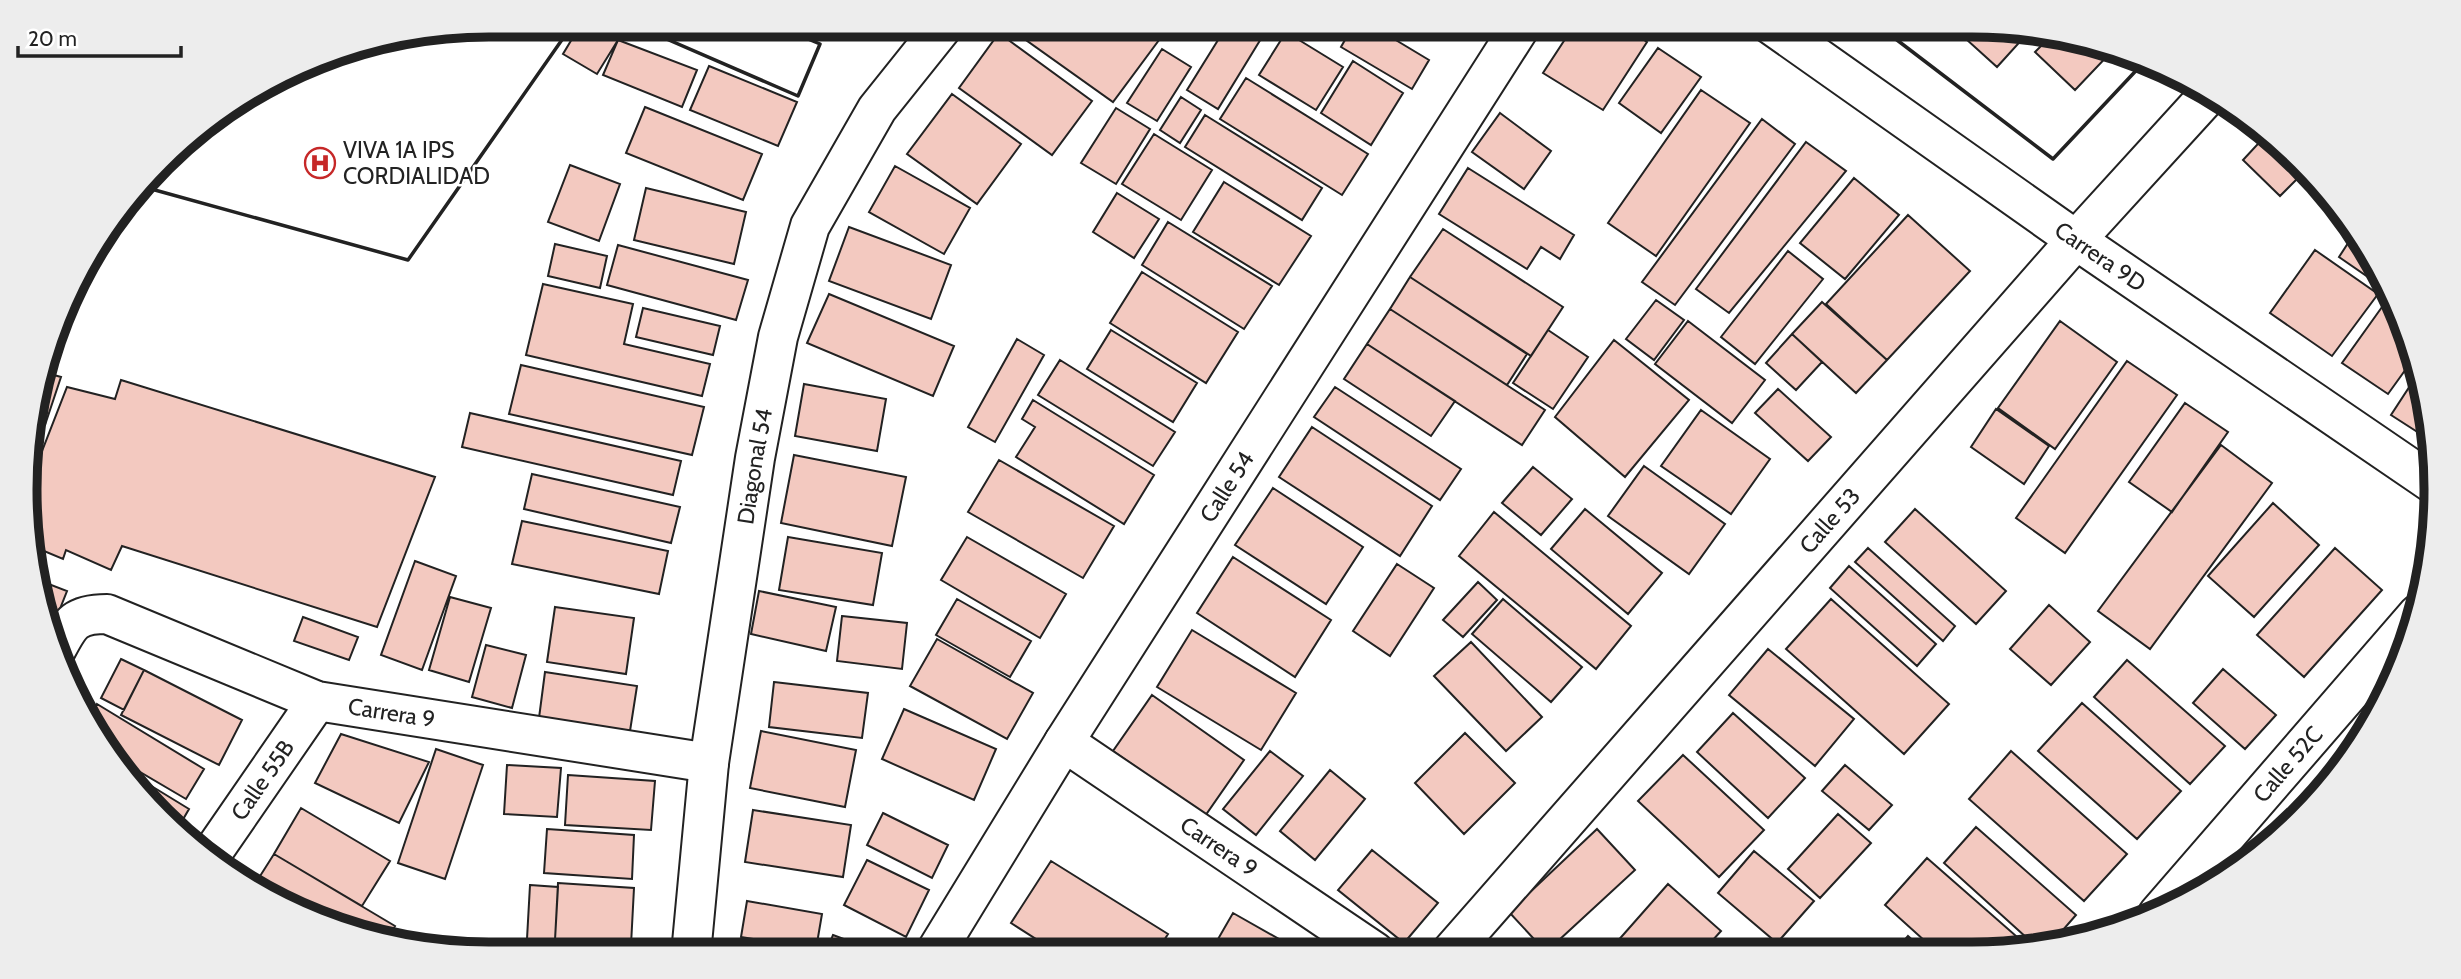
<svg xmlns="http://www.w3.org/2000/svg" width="2461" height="979" viewBox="0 0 2461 979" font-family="Cabin,sans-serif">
  <rect width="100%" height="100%" fill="#fff"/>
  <path fill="#f3c9c0" stroke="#222" stroke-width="2" d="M 581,24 L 594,24 L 618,40 L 597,74 L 563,54 Z
    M 1012,24 L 1146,24 L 1162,36 L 1113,102 L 1009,28 Z
    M 1228,24 L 1270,24 L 1218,109 L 1187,90 Z
    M 1354,24 L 1369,24 L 1429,60 L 1412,89 L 1341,47 Z
    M 1433,24 L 1462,24 L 1455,37 Z
    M 1575,24 L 1619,24 L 1647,42 L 1603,110 L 1543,73 Z
    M 1961,24 L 1971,24 L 2027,34 L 1997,67 L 1956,30 Z
    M 1286,32 L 1343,67 L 1316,110 L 1259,75 Z
    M 999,33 L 1092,101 L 1052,155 L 959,88 Z
    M 2050,37 L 2115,48 L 2075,90 L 2035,52 Z
    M 618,40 L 697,70 L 682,107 L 603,75 Z
    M 1658,48 L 1701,77 L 1661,133 L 1619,103 Z
    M 1162,49 L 1191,67 L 1157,121 L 1127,103 Z
    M 1353,61 L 1403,93 L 1371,145 L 1321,113 Z
    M 709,66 L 797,102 L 778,146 L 690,110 Z
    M 1246,78 L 1368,154 L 1342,195 L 1220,119 Z
    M 1701,90 L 1750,123 L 1656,256 L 1608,223 Z
    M 952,94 L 1021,144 L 977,204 L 907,154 Z
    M 1181,97 L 1201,110 L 1180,143 L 1160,130 Z
    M 645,107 L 762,154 L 743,200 L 626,153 Z
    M 1116,108 L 1150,129 L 1116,184 L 1081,163 Z
    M 1500,113 L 1551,151 L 1524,189 L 1472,152 Z
    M 1205,115 L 1322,188 L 1302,220 L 1185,147 Z
    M 1762,119 L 1795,144 L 1675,305 L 1642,282 Z
    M 2268,133 L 2278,140 L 2306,170 L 2280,196 L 2243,160 Z
    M 1154,134 L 1212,170 L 1181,220 L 1122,184 Z
    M 1806,142 L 1846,171 L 1729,313 L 1696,289 Z
    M 570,165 L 620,184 L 599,241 L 548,222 Z
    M 895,166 L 970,208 L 944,254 L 869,212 Z
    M 1468,168 L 1574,235 L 1560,259 L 1541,247 L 1527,269 L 1439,214 Z
    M 1854,178 L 1899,215 L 1845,279 L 1800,243 Z
    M 1224,182 L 1311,236 L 1279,285 L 1193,232 Z
    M 646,188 L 746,212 L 734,264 L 634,240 Z
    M 1117,193 L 1159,219 L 1134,258 L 1093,232 Z
    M 1908,215 L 1970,271 L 1887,360 L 1826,304 Z
    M 1168,222 L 1272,286 L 1244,329 L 1142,265 Z
    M 849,227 L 951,265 L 931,319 L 829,281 Z
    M 1443,229 L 1563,307 L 1531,356 L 1410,277 Z
    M 2354,234 L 2360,238 L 2388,282 L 2384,288 L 2339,257 Z
    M 555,244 L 607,256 L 600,288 L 548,276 Z
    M 618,245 L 748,280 L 736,320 L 607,285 Z
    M 2315,250 L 2378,294 L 2332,356 L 2270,313 Z
    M 1788,251 L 1823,279 L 1755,364 L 1721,337 Z
    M 1142,272 L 1238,332 L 1206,383 L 1110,323 Z
    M 1410,277 L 1527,354 L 1507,385 L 1390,309 Z
    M 543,284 L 633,304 L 624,344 L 710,364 L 702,396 L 526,355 Z
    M 2392,293 L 2416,355 L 2388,394 L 2342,363 Z
    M 829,294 L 954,346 L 933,396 L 807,343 Z
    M 1656,300 L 1684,320 L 1654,360 L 1626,339 Z
    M 1822,302 L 1887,360 L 1856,393 L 1792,334 Z
    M 643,308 L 720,326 L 713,355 L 636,337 Z
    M 1390,309 L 1545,410 L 1522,445 L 1367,344 Z
    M 1688,321 L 1765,380 L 1732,423 L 1655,364 Z
    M 2060,321 L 2117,362 L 2055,449 L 1998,408 Z
    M 1111,330 L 1197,383 L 1173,422 L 1087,369 Z
    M 1548,330 L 1588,357 L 1553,409 L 1513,383 Z
    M 1792,334 L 1822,362 L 1796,390 L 1766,363 Z
    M 1017,339 L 1044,355 L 995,442 L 968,427 Z
    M 1614,340 L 1689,400 L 1625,477 L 1555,417 Z
    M 1367,344 L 1455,401 L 1431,436 L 1344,379 Z
    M 1060,360 L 1175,432 L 1153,466 L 1038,395 Z
    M 2127,361 L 2177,395 L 2065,553 L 2016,518 Z
    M 44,364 L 46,364 L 43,372 L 61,377 L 45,425 L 31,420 Z
    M 521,365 L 704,407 L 692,455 L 509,414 Z
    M 2421,369 L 2433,442 L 2391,415 Z
    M 121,380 L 435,477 L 377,627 L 122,546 L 111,570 L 66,550 L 63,559 L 32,546 L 30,482 L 67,387 L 115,399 Z
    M 804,384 L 886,399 L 877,451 L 795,436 Z
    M 1335,387 L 1461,469 L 1440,500 L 1314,417 Z
    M 1778,389 L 1831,437 L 1808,461 L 1755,413 Z
    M 1033,400 L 1154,475 L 1124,524 L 1016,457 L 1035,427 L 1022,419 Z
    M 2185,403 L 2228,432 L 2172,512 L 2129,482 Z
    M 1996,409 L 2049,446 L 2024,484 L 1971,447 Z
    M 1701,410 L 1770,459 L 1731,514 L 1661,466 Z
    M 470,413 L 681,461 L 673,495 L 462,447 Z
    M 1312,427 L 1432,506 L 1400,556 L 1279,477 Z
    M 29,429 L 41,433 L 30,469 Z
    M 2221,445 L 2272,483 L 2150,649 L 2098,611 Z
    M 794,455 L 906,477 L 892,546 L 781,523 Z
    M 999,460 L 1114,526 L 1083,578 L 968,512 Z
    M 1644,466 L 1725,524 L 1689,574 L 1608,516 Z
    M 1533,467 L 1572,499 L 1541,535 L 1502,503 Z
    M 532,474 L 680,507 L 671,543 L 524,509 Z
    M 1273,488 L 1363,547 L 1326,604 L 1235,545 Z
    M 2273,503 L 2319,545 L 2254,617 L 2208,576 Z
    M 1585,509 L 1662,573 L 1628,614 L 1551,549 Z
    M 1915,509 L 2006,591 L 1976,624 L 1885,542 Z
    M 1494,512 L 1631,626 L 1596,669 L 1459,556 Z
    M 522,521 L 668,551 L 659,594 L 512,564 Z
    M 788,537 L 882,553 L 873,605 L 779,590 Z
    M 967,537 L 1066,594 L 1040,638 L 941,580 Z
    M 1868,548 L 1955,626 L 1943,641 L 1855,562 Z
    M 2335,548 L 2382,590 L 2304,677 L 2257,635 Z
    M 1233,557 L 1331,620 L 1295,677 L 1197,613 Z
    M 415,561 L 456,576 L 422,670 L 381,655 Z
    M 1397,564 L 1434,588 L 1390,656 L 1353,631 Z
    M 1849,566 L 1936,644 L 1917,666 L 1830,588 Z
    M 33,578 L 67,591 L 50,634 L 34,581 Z
    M 1478,582 L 1497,600 L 1463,637 L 1443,620 Z
    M 759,591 L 836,607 L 826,651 L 751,634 Z
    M 450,597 L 491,608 L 469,682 L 429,670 Z
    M 957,599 L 1031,641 L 1010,677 L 936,635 Z
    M 1503,599 L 1582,667 L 1551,702 L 1472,634 Z
    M 1831,599 L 1949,704 L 1904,754 L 1786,649 Z
    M 2049,605 L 2090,642 L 2051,685 L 2010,649 Z
    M 555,607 L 634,618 L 626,674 L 547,662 Z
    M 842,616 L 907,623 L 902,669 L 837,661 Z
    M 303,617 L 358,637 L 349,660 L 294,641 Z
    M 1192,630 L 1296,693 L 1261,750 L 1157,687 Z
    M 937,639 L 1033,693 L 1007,739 L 910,686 Z
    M 1471,642 L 1542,717 L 1506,751 L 1434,676 Z
    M 486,645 L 526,655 L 512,708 L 472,697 Z
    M 1768,649 L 1854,719 L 1815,766 L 1729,695 Z
    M 121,659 L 144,670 L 124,710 L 101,698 Z
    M 2127,660 L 2225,746 L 2190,784 L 2094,697 Z
    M 2223,669 L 2276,715 L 2245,749 L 2193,703 Z
    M 144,670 L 242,720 L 219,765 L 121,715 Z
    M 545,672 L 637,686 L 630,731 L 539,718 Z
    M 774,682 L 868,693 L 862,738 L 769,727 Z
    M 1152,695 L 1244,760 L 1205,816 L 1113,751 Z
    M 2082,703 L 2181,791 L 2137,839 L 2038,751 Z
    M 97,704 L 204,769 L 186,799 L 106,752 L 88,720 Z
    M 904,709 L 996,749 L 974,800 L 882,759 Z
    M 1733,713 L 1805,778 L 1768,818 L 1697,752 Z
    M 761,731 L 856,750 L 845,807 L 750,788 Z
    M 1465,733 L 1515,783 L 1464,834 L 1415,783 Z
    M 341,734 L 429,762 L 399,823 L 315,783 Z
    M 436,749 L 483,765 L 445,879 L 398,863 Z
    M 1270,751 L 1303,776 L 1256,835 L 1223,809 Z
    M 2011,751 L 2127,854 L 2084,901 L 1969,799 Z
    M 1683,755 L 1764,830 L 1719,877 L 1638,801 Z
    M 507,765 L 561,768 L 557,817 L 504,814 Z
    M 1845,765 L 1892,805 L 1869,830 L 1822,791 Z
    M 122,768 L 189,809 L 178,828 Z
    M 1330,770 L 1365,799 L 1315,860 L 1280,831 Z
    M 568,775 L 655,781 L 651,830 L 565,825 Z
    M 301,808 L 390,861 L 362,906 L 274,854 Z
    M 753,810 L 851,825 L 843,877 L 745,862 Z
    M 883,813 L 948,845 L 932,878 L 867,845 Z
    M 1838,814 L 1871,843 L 1820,898 L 1788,869 Z
    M 1976,827 L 2076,915 L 2049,946 L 2039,949 L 1944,863 Z
    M 547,829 L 634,835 L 632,879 L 544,873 Z
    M 1597,829 L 1635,870 L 1546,952 L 1509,912 Z
    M 1372,850 L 1438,903 L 1404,943 L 1338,890 Z
    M 1754,851 L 1814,901 L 1777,943 L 1718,893 Z
    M 274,854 L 395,926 L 388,938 L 340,930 L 255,884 Z
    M 1927,858 L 2032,950 L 1936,951 L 1885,905 Z
    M 867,860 L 929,890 L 906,937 L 844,905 Z
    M 1051,861 L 1168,934 L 1156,953 L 1058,953 L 1011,923 Z
    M 558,883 L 634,888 L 631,945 L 555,940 Z
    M 1668,884 L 1721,931 L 1703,951 L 1608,952 Z
    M 530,885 L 558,887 L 555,940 L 527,939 Z
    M 747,901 L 822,914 L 816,949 L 741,937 Z
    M 1233,913 L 1302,952 L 1210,953 Z
    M 833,935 L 881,953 L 825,954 Z
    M 1908,936 L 1925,951 L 1895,951 Z
    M 988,942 L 1005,953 L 981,953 Z
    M 730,943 L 778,954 L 728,954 Z"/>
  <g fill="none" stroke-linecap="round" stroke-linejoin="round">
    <g stroke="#222" stroke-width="42">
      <g id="minor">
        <path id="s1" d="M 1770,24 L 2076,240 L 2435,485"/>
        <path id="s2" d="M 55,652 C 70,624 73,614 107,614 L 317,701 L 709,763"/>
        <path id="s3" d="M 1064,742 L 1375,952"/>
        <path id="s4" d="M 208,859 L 317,701"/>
        <path id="s5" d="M 2158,914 L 2418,614"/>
        <path id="s6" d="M 1451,952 L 2076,240 L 2211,92"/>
        <path id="s7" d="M 935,953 L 1064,742 L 1522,24"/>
        <path id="s8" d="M 691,954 L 709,763 L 755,458 L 778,337 L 810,226 L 877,109 L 945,24"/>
      </g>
    </g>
    <use href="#minor" stroke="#fff" stroke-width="38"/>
    <path stroke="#222" stroke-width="3.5" d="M 632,24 L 798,96 L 820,44 L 772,24
      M 1876,24 L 2053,159 L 2146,60
      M 144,187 L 408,260 L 573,24"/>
  </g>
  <defs>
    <g id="hospital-ring" transform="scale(1.575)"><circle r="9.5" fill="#fff" stroke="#c62828" stroke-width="1.5"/><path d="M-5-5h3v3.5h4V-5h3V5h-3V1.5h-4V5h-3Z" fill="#c62828"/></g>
  </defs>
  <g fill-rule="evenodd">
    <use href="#hospital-ring" x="320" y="163"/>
  </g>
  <g text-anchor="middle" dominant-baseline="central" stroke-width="5" stroke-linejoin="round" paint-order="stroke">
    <g font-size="23" fill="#222" stroke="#fff" text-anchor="start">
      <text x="343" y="150">VIVA 1A IPS<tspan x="343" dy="26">CORDIALIDAD</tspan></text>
    </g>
    <g font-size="23" fill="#222" stroke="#fff">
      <text stroke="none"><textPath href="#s1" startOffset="404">Carrera 9D</textPath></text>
      <text stroke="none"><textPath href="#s8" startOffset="492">Diagonal 54</textPath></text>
      <text stroke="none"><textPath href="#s7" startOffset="550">Calle 54</textPath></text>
      <text stroke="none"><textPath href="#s6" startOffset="574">Calle 53</textPath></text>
      <text stroke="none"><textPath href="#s2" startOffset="373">Carrera 9</textPath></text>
      <text stroke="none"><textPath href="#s5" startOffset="198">Calle 52C</textPath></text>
      <text stroke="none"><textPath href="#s4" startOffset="96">Calle 55B</textPath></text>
      <text stroke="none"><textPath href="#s3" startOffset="187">Carrera 9</textPath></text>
    </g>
  </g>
  <path d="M0 0H2461V979H0ZM489 37H1972A452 452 0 0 1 2424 489V490A452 452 0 0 1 1972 942H489A452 452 0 0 1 37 490V489A452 452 0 0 1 489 37Z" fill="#ededed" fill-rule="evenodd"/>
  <path fill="none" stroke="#222" stroke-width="9" d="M489 37H1972A452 452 0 0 1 2424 489V490A452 452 0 0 1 1972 942H489A452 452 0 0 1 37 490V489A452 452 0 0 1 489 37Z"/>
  <path d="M18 46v10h163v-10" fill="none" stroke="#222222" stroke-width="3.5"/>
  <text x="28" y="46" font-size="21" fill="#222222" stroke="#ffffff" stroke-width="5" paint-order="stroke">20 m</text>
</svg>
